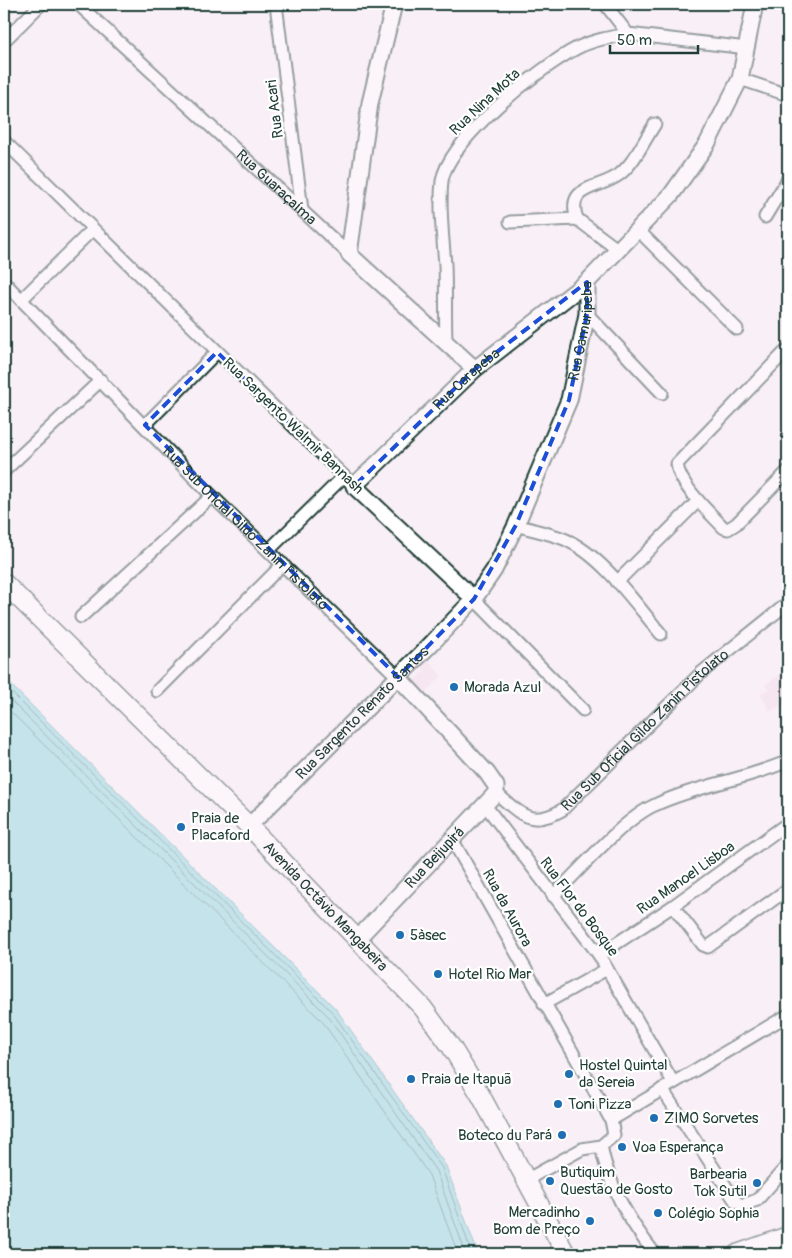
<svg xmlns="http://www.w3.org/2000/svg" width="792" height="1258" viewBox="0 0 792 1258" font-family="Pangolin,sans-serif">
  <rect width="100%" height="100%" fill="#f9eff6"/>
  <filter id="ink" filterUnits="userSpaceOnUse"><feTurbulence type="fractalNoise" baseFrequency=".02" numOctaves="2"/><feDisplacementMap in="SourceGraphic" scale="10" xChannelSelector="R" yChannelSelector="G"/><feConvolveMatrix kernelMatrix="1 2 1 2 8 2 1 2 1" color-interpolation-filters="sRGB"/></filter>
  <g filter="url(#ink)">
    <path fill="#f1dceb" d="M 428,660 L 442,676 L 425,692 L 412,682 L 425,671 L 421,666 Z
      M 788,669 L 788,714 L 783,705 L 770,711 L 760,694 L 768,689 L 765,685 Z"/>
    <path fill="#84d5dc" stroke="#5c9899" d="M 4,678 L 336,1009 L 446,1166 L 478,1254 L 4,1254 Z"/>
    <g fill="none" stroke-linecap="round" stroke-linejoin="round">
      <path stroke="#477a77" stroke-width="1" d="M 4,685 L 332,1012 L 442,1168 L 472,1254
        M 4,694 L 328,1016 L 436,1171 L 466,1254
        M 4,705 L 322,1021 L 429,1175 L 458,1254"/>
      <g stroke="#1f3d34" stroke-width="15">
        <g id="minor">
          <path id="s1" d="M 78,4 L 349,254"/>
          <path d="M 276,4 L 302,210"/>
          <path d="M 605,4 L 628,34 L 747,48"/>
          <path d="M 4,41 L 41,4"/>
          <path d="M 740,79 L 788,95"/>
          <path d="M 4,141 L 354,486"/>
          <path d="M 765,217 L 788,179"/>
          <path d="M 577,219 C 565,184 600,190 620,174 C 635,162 645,139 655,124"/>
          <path d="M 510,222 L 577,219 L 617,249"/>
          <path d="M 638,230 L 737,329"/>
          <path id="s2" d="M 4,282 L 212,496 L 398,677"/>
          <path d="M 21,300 L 92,230"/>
          <path d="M 587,314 L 662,393"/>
          <path d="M 446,341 C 445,315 446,290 445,265 C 443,238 439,208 442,181 C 448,140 540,67 577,48 C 593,40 611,37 628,34"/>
          <path d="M 788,351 L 784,353 L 677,464 C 679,485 710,513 724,528 L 728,529 L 736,524 L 788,471"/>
          <path d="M 145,425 L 217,352"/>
          <path d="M 4,471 L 101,380"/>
          <path d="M 516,525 C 532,530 549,533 564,539 C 602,555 635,603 661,634"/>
          <path d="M 269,550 L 344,476"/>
          <path d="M 617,582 L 698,501"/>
          <path d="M 474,599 L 583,710"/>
          <path d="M 81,617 L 212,496"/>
          <path d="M 157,691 L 283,564"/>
          <path id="s3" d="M 496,793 C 521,814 530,828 562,810 L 701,673 L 788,603"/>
          <path d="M 485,805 L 599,955 L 673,1082"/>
          <path d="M 453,841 L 611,1120 L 614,1135 L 601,1146 L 582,1149 L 526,1180"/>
          <path d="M 553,896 C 580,870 623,819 655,805 C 698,785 745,780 788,761"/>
          <path d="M 673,906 L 703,945 L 708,947 L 788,889"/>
          <path d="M 599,955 L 673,906 L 788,823"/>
          <path d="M 544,1004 L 607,969"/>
          <path d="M 662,1089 L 736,1202 L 743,1205 L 757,1200 L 788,1165"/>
          <path d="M 611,1120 L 788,1015"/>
          <path d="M 601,1146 C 609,1187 629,1221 655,1254"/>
        </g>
      </g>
      <g stroke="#1f3d34" stroke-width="19">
        <g id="secondary">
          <path d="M 394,4 L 370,103 L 349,254 L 475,369"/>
          <path id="s4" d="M 474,599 L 354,486 L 475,369 L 587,282 L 671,195 L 707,144 L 740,79 L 755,4"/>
          <path id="s5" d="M 249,826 L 433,642 L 474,599 L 494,570 L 516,525 L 569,400 L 587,314 L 587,282"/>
          <path id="s6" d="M 358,938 L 496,793 L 496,786 L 487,773 L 398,677"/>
        </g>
      </g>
      <g stroke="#1f3d34" stroke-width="21">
        <g id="primary">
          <path id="s7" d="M 4,583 L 249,826 L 423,1008 L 452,1048 L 481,1096 L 566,1254"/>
          <path d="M 737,1254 L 788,1236"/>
        </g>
      </g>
      <use href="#minor" stroke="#fff" stroke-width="11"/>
      <use href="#secondary" stroke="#fff" stroke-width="15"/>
      <use href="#primary" stroke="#fff" stroke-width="18"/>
    </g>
  </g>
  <path d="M0 0H792V1258H0ZM 587,282 L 587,314 L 569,400 L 516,525 L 474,599 L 398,677 L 145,425 L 217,352 L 354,486 L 475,369 Z" fill="#f9eff6" fill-opacity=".55" fill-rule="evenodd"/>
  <path fill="none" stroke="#1d4ed8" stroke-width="4" stroke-dasharray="10 6" stroke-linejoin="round" d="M 587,282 L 587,314 L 569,400 L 516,525 L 474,599 L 398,677 L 145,425 L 217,352 L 354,486 L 475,369 Z"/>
  <g fill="#1f6fb2" stroke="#fff" stroke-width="2">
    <circle cx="454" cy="687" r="5"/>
    <circle cx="181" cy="827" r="5"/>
    <circle cx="400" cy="935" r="5"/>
    <circle cx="438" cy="974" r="5"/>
    <circle cx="569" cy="1074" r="5"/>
    <circle cx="411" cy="1079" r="5"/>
    <circle cx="558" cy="1104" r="5"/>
    <circle cx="654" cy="1118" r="5"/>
    <circle cx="562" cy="1135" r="5"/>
    <circle cx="622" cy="1147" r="5"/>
    <circle cx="550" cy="1181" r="5"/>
    <circle cx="757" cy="1183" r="5"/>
    <circle cx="658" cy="1213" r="5"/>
    <circle cx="590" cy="1221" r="5"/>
  </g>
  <g text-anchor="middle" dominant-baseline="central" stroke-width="4.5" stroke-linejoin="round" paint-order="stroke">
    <g font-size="15" fill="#1f3d34" stroke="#fff">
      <text transform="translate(485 102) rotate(-43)">Rua Nina Mota</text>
      <text transform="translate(275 109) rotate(-97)">Rua Acari</text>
      <text stroke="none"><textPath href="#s1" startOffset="270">Rua Guaraçaíma</textPath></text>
      <text stroke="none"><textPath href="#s5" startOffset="611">Rua Camuripeba</textPath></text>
      <text stroke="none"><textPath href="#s4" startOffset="320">Rua Carapeba</textPath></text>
      <text transform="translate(293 426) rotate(44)">Rua Sargento Walmir Bannash</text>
      <text stroke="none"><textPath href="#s2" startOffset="345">Rua Sub Oficial Gildo Zanin Pistolato</textPath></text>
      <text stroke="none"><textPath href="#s5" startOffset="160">Rua Sargento Renato Santos</textPath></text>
      <text stroke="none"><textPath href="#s3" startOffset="191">Rua Sub Oficial Gildo Zanin Pistolato</textPath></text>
      <text stroke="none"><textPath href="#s6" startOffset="111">Rua Beijupirá</textPath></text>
      <text transform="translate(686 878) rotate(-35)">Rua Manoel Lisboa</text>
      <text stroke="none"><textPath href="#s7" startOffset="456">Avenida Octávio Mangabeira</textPath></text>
      <text transform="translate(579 907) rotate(53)">Rua Flor do Bosque</text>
      <text transform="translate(507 908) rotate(61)">Rua da Aurora</text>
    </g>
    <g font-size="15" fill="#1f3d34" stroke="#fff" text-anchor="start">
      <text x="464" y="687">Morada Azul</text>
      <text x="191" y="818">Praia de<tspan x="191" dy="17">Placaford</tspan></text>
      <text x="410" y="935">5àsec</text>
      <text x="448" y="974">Hotel Rio Mar</text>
      <text x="579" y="1065">Hostel Quintal<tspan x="579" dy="17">da Sereia</tspan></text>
      <text x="421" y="1079">Praia de Itapuã</text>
      <text x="568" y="1104">Toni Pizza</text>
      <text x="664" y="1118">ZIMO Sorvetes</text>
      <text x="552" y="1135" text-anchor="end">Boteco du Pará</text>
      <text x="632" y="1147">Voa Esperança</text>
      <text x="560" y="1172">Butiquim<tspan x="560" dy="17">Questão de Gosto</tspan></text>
      <text x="747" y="1174" text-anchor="end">Barbearia<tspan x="747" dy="17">Tok Sutil</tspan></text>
      <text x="580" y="1212" text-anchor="end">Mercadinho<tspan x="580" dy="17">Bom de Preço</tspan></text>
      <text x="668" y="1213">Colégio Sophia</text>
    </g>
  </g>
  <rect width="792" height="1258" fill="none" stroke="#fff" stroke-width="20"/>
  <rect x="10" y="10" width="772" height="1238" fill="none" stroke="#1f3d34" stroke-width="2" filter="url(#ink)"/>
  <path d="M610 45v8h88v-8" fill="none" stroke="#1f3d34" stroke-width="2.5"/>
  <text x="617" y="45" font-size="15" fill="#1f3d34" stroke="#ffffff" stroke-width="4" paint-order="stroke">50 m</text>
</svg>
